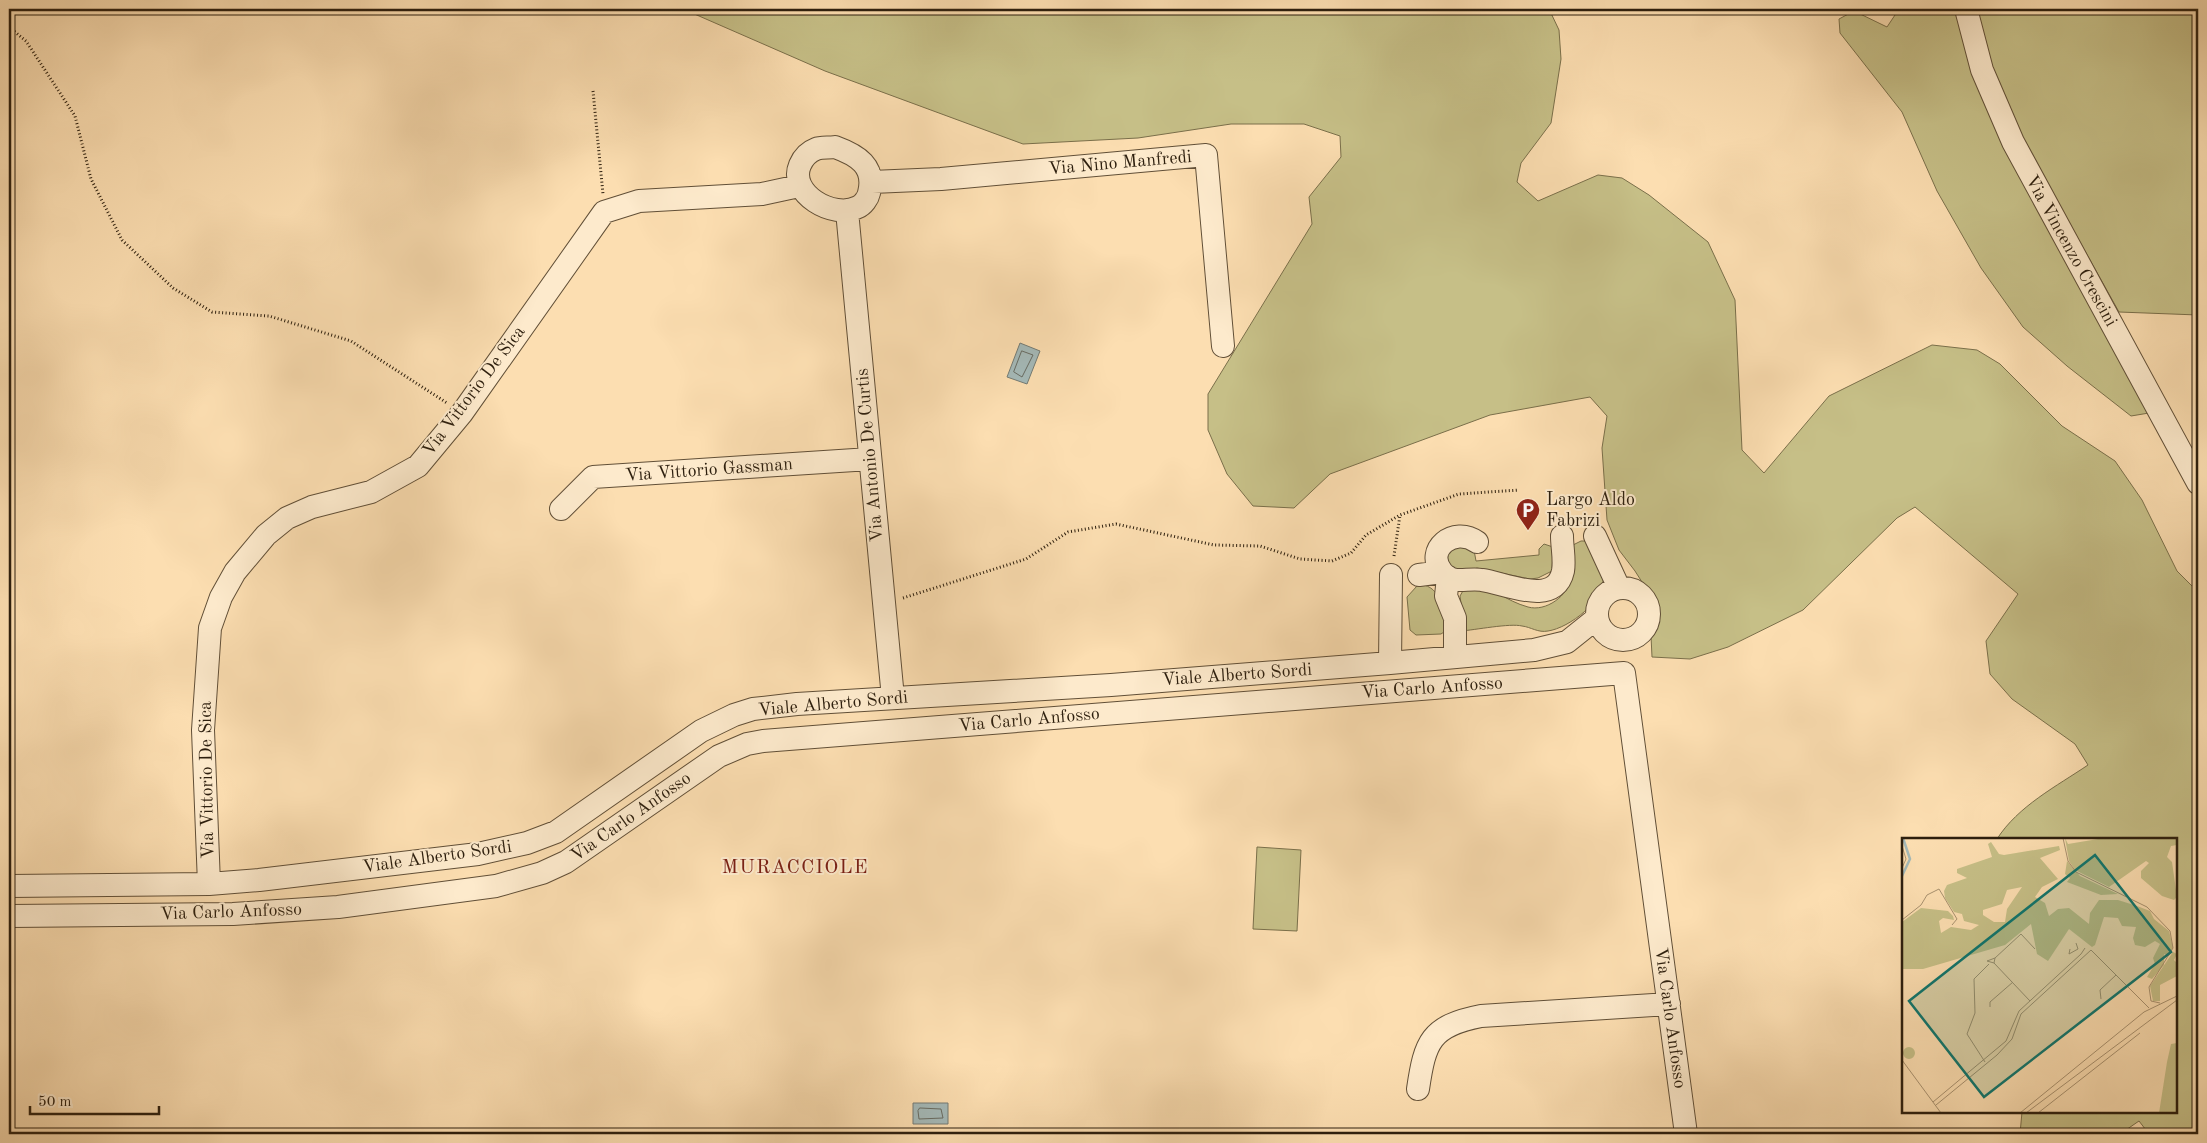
<svg xmlns="http://www.w3.org/2000/svg" width="2207" height="1143" viewBox="0 0 2207 1143" font-family="'Old Standard TT',serif">
  <rect width="100%" height="100%" fill="#fcdeb1"/>
  <filter id="stains"><feTurbulence type="fractalNoise" baseFrequency=".004" numOctaves="4"/><feColorMatrix values="0 0 0 0 .2 0 0 0 0 .09 0 0 0 0 .02 0 0 0 .5 -.17"/></filter>
  <radialGradient id="worn" r=".72"><stop offset=".6" stop-color="#630" stop-opacity="0"/><stop offset="1" stop-color="#630" stop-opacity=".3"/></radialGradient>
  <path fill="#c6bf87" stroke="#7a6f4a" d="M 683,9 L 1549,9 L 1559,30 L 1561,59 L 1551,123 L 1521,163 L 1517,182 L 1538,201 L 1598,175 L 1622,178 L 1649,195 L 1708,242 L 1735,300 L 1742,450 L 1764,473 L 1829,396 L 1932,345 L 1977,350 L 2000,364 L 2062,426 L 2115,461 L 2142,500 L 2177,571 L 2198,592 L 2198,1134 L 2149,1134 L 2139,1121 L 2120,1134 L 2020,1134 L 2022,1112 L 2176,1112 L 2176,839 L 1997,839 C 2018,806 2057,786 2088,765 L 2075,744 L 2012,699 L 1990,674 L 1986,641 L 2018,594 L 1915,507 L 1897,518 L 1803,610 L 1728,647 L 1690,659 L 1652,657 L 1651,636 L 1656,604 L 1635,571 L 1619,550 L 1607,520 L 1602,448 L 1607,416 L 1590,397 L 1490,415 L 1330,474 L 1294,508 L 1253,506 L 1227,474 L 1208,430 L 1208,394 L 1312,224 L 1309,197 L 1341,157 L 1340,136 L 1304,124 L 1231,124 L 1138,138 L 1023,144 L 825,71 Z
    M 1899,9 L 1957,9 L 2149,413 L 2131,416 L 2067,366 L 2023,327 L 1981,268 L 1937,191 L 1902,112 L 1840,33 L 1839,19 L 1854,11 L 1887,27 Z
    M 1975,9 L 2198,9 L 2198,315 L 2119,312 L 2004,106 Z
    M 1581,541 L 1585,541 C 1591,551 1600,564 1603,575 C 1607,600 1569,628 1548,631 C 1538,633 1531,627 1522,626 C 1510,623 1475,630 1461,631 L 1462,611 L 1460,596 L 1464,589 C 1476,589 1488,590 1499,594 C 1508,599 1517,604 1528,607 C 1546,612 1568,596 1572,577 C 1573,568 1571,556 1571,546 Z
    M 1544,544 L 1553,547 L 1552,571 L 1538,578 L 1530,579 L 1477,568 L 1467,571 L 1449,567 L 1446,553 L 1452,545 L 1474,550 L 1476,561 L 1539,555 L 1539,549 Z
    M 1424,585 C 1443,590 1443,614 1447,630 L 1441,634 L 1416,635 L 1410,630 L 1407,597 L 1417,586 Z
    M 1257,847 L 1301,850 L 1297,931 L 1253,929 Z"/>
  <path fill="#a4b9b8" stroke="#747b74" d="M 1020,343 L 1040,351 L 1027,384 L 1007,377 Z
    M 913,1103 L 948,1103 L 948,1124 L 913,1124 Z"/>
  <g fill="none" stroke-linecap="round" stroke-linejoin="round">
    <path stroke="#686c63" stroke-width="1" d="M 1022,351 L 1033,355 L 1022,377 L 1014,372 Z
      M 920,1108 L 941,1109 L 943,1118 L 919,1119 L 918,1111 Z"/>
    <g stroke="#614f37" stroke-width="24">
      <path id="minor" d="M 1966,9 L 1982,70 L 2013,142 L 2198,483
        M 835,147 C 857,155 876,166 869,193 C 868,198 863,205 858,207 C 833,220 788,193 800,165 C 803,158 808,152 816,149 C 821,147 829,148 835,147 Z
        M 872,182 L 941,179 L 1206,155 L 1223,346
        M 847,211 L 893,698
        M 561,509 L 593,477 L 870,459
        M 1595,536 L 1619,588
        M 1477,542 C 1454,525 1424,550 1442,572 C 1453,586 1467,577 1482,580 C 1505,583 1555,608 1563,571 C 1565,560 1562,547 1562,536
        M 1419,575 L 1442,572
        M 1448,577 L 1446,596 L 1455,618 L 1455,657
        M1597 614a26 26 0 1 1 52 0a26 26 0 1 1-52 0Z
        M 1390,663 L 1391,575
        M 209,884 L 203,730 L 210,628 L 221,597 L 235,572 L 266,535 L 287,518 L 312,507 L 371,492 L 418,466 L 462,413 L 604,212 L 639,201 L 762,194 L 799,186
        M 9,886 L 209,884 L 259,880 L 478,854 L 527,843 L 556,832 L 701,731 L 734,715 L 753,709 L 797,704 L 1111,685 L 1390,663 L 1534,650 L 1567,642 L 1597,618
        M 9,916 L 233,914 L 338,907 L 496,886 L 542,873 L 566,862 L 719,756 L 747,744 L 763,741 L 1624,673 L 1686,1134
        M 1418,1089 C 1425,1042 1430,1026 1481,1016 L 1669,1004"/>
    </g>
    <path stroke="#2d1f0e" stroke-width="3" stroke-dasharray="1 2.5" stroke-linecap="butt" d="M 9,27 L 26,41 L 75,116 L 91,179 L 122,240 L 173,288 L 212,312 L 269,316 L 351,341 L 447,403
      M 593,91 L 603,194
      M 1394,556 L 1400,515
      M 903,598 L 1026,559 L 1068,532 L 1116,524 L 1214,545 L 1260,546 L 1300,559 L 1332,561 L 1351,553 L 1366,535 L 1400,515 L 1459,494 L 1519,490"/>
    <use href="#minor" stroke="#fdeacc" stroke-width="22"/>
  </g>
  <defs>
    <g id="parking-pin" transform="scale(1.25)"><path d="M0 17L-7.5 6A9.5 9.5 0 1 1 7.5 6Z" fill="#8f2418" stroke="#fdeacc"/><path d="M-3.5-5.5H1a3.5 3.5 0 0 1 0 7H-1V5.5H-3.5ZM-1-3.4V-.6H.8a1.4 1.4 0 0 0 0-2.8Z" fill="#fff"/></g>
  </defs>
  <g fill-rule="evenodd">
    <use href="#parking-pin" x="1528" y="510"/>
  </g>
  <g text-anchor="middle" dominant-baseline="central" stroke-width="4" stroke-linejoin="round" paint-order="stroke">
    <g font-size="18" fill="#2d1f0e" stroke="#fdeacc">
      <text transform="translate(1120 163) rotate(-5)">Via Nino Manfredi</text>
      <text transform="translate(2071 251) rotate(61)">Via Vincenzo Crescini</text>
      <text transform="translate(474 391) rotate(-53)">Via Vittorio De Sica</text>
      <text transform="translate(870 455) rotate(-95)">Via Antonio De Curtis</text>
      <text transform="translate(709 470) rotate(-4)">Via Vittorio Gassman</text>
      <text transform="translate(1237 675) rotate(-4)">Viale Alberto Sordi</text>
      <text transform="translate(1432 688) rotate(-4)">Via Carlo Anfosso</text>
      <text transform="translate(833 704) rotate(-5)">Viale Alberto Sordi</text>
      <text transform="translate(1029 720) rotate(-5)">Via Carlo Anfosso</text>
      <text transform="translate(207 780) rotate(-91)">Via Vittorio De Sica</text>
      <text transform="translate(631 817) rotate(-35)">Via Carlo Anfosso</text>
      <text transform="translate(437 857) rotate(-8)">Viale Alberto Sordi</text>
      <text transform="translate(231 912) rotate(-2)">Via Carlo Anfosso</text>
      <text transform="translate(1670 1018) rotate(82)">Via Carlo Anfosso</text>
    </g>
    <g font-size="18" fill="#2d1f0e" stroke="#fdeacc" text-anchor="start">
      <text x="1546" y="500">Largo Aldo<tspan x="1546" dy="21">Fabrizi</tspan></text>
    </g>
    <g font-size="20" letter-spacing="1" fill="#7a1f14" stroke="#fdeacc">
      <text x="795" y="868">MURACCIOLE</text>
    </g>
  </g>
  <g transform="translate(1902 838)">
    <rect width="275" height="275" fill="#fcdeb1"/>
    <path d="M 163,0 L 166,6 L 202,0 L 275,0 L 275,7 L 269,8 L 265,19 L 270,24 L 275,59 L 272,62 L 260,58 L 239,40 L 239,33 L 247,25 L 244,23 L 207,49 L 173,32 L 167,23 ZM 89,4 L 97,16 L 102,17 L 157,8 L 158,12 L 138,20 L 156,41 L 140,49 L 133,59 L 143,65 L 147,78 L 156,71 L 167,70 L 187,86 L 188,75 L 197,62 L 216,62 L 235,68 L 248,73 L 252,81 L 267,93 L 271,109 L 267,118 L 262,116 L 262,127 L 250,141 L 245,139 L 253,126 L 251,120 L 258,106 L 253,103 L 243,109 L 233,107 L 231,100 L 234,89 L 220,88 L 216,80 L 202,79 L 193,107 L 190,109 L 167,91 L 146,123 L 135,116 L 129,86 L 103,107 L 21,131 L 0,131 L 0,84 L 19,70 L 46,73 L 51,78 L 52,82 L 41,80 L 37,83 L 39,95 L 49,89 L 69,92 L 77,87 L 62,83 L 60,76 L 52,74 L 43,60 L 42,53 L 45,47 L 65,40 L 55,35 L 55,31 L 90,19 L 86,6 ZM 120,49 L 105,71 L 103,84 L 92,84 L 81,77 L 81,72 L 100,66 L 105,52 ZM 165,23 L 178,38 L 216,56 L 199,57 L 165,44 L 168,40 L 163,36 ZM 271,114 L 275,116 L 272,122 L 275,125 L 275,138 L 258,147 L 258,163 L 251,163 L 248,148 ZM 275,205 L 275,275 L 257,275 L 265,224 L 269,206 ZM1 215a6 6 0 1 1 12 0a6 6 0 1 1-12 0Z" fill="#c6bf87" fill-rule="evenodd"/>
    <path fill="none" stroke="#a4b9b8" stroke-width="2.5" d="M 0,38 L 8,21 L 1,0"/>
    <path fill="none" stroke="#a99270" stroke-width="1" d="M 161,0 L 166,23 L 174,34 L 245,69 L 268,93 L 271,110 L 247,149 L 249,163 L 258,165M 0,8 L 4,21 L 0,30M 0,82 L 19,67 L 25,57 L 37,51 L 55,81 L 50,87M 168,111 L 167,116 L 176,111 L 174,105M 93,120 L 119,96 L 133,111M 92,125 L 85,123 L 93,120 L 92,125 L 128,163M 199,161 L 198,152 L 214,137M 88,169 L 88,164 L 111,144M 0,222 L 39,275M 83,224 L 65,196 L 73,175 L 72,141 L 87,126M 31,264 L 104,203 L 117,173 L 179,116 L 183,110M 34,267 L 95,217 L 110,201 L 119,176 L 189,112 L 247,170M 118,275 L 242,174 L 275,158M 124,275 L 275,162M 136,275 L 238,195"/>
    <path fill="#0f766e" fill-opacity="0.15" stroke="#0f766e" stroke-width="2.5" d="M 193,17 L 269,114 L 82,259 L 7,163 Z"/>
    <rect width="275" height="275" fill="none" stroke="#2d1f0e" stroke-width="2.5"/>
  </g>
  <rect width="2207" height="1143" fill="none" stroke="#fcdeb1" stroke-width="30"/>
  <rect x="10" y="10" width="2187" height="1123" fill="none" stroke="#2d1f0e" stroke-width="2.5"/>
  <rect x="15" y="15" width="2177" height="1113" fill="none" stroke="#2d1f0e"/>
  <path d="M30 1106v8h129v-8" fill="none" stroke="#2d1f0e" stroke-width="2.5"/>
  <text x="38" y="1106" font-size="15" fill="#2d1f0e" stroke="#fdeacc" stroke-width="4" paint-order="stroke">50 m</text>
  <rect width="100%" height="100%" filter="url(#stains)"/>
  <rect width="100%" height="100%" fill="url(#worn)"/>
</svg>
